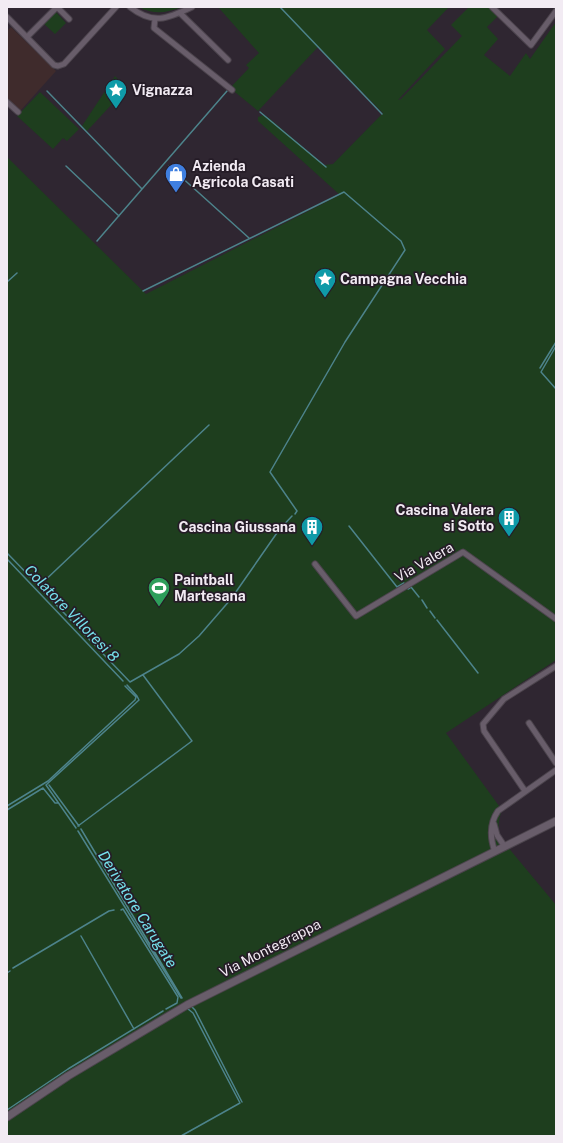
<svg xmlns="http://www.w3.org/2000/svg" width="563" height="1143" viewBox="0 0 563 1143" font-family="'Public Sans',sans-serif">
  <rect width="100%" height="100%" fill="#2f2631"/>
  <path fill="#3f2b2c" d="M 11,27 L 56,71 L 20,111 L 7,99 L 7,31 Z"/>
  <path fill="#1e3e1e" d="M 139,7 L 182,7 C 166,13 154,15 139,7 Z
    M 218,7 L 449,7 L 427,30 L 445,49 L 398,100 L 401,99 L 462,36 L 451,25 L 469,7 L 492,7 L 500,14 L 487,27 L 498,39 L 484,55 L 510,76 L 526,53 L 530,59 L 556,22 L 556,660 L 446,733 L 502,810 C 498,821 497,830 502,840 L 556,905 L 556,1136 L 7,1136 L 7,157 L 146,294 L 340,195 L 258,121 L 258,117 L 264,115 L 269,118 L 324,165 L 333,164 L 383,113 L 318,47 L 258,111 L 230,88 L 249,68 L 246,65 L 259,53 Z
    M 55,11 L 66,23 L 55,34 L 43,23 Z
    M 115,76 L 127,88 L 87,131 L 82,126 Z
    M 40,92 L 79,129 L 67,141 L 63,138 L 53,149 L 17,116 Z"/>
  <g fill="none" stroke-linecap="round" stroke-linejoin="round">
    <path stroke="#4d838b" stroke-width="1.5" d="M 280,7 L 382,114
      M 47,91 L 142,189
      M 260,112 L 326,167
      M 66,166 L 119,216
      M 169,166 L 249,238
      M 97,241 L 227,91
      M 7,282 L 17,273
      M 143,291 L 344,192 L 401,241 L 405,250 L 345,342 L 270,472 L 297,511 L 295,514
      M 556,346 L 541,372 L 556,389
      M 540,368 L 556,342
      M 349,526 L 397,587 L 404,583
      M 7,553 L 39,586 L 209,425
      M 7,559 L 123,681
      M 411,587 L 419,597
      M 408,589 L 410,588
      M 43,591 L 130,682
      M 422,600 L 427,608
      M 430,611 L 435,618
      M 437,620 L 478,673
      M 130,682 L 179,654 L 199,636 L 231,599 L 279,530 L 292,516
      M 46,785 L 139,700 L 137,696 L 127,685
      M 46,785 L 76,828
      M 49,785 L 79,826
      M 43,788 L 55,803 L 58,803
      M 7,806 L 48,781 L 135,700 L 136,697 L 125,686
      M 7,810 L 43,788
      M 78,826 L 192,741 L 143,675
      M 81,829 L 182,998
      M 78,831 L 181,998
      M 121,910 L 123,909 L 178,997 L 177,1003 L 166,1009
      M 81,936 L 134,1029
      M 13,968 L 109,911 L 114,910
      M 7,973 L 10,971
      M 192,1007 L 195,1010 L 242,1102
      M 7,1110 L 68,1069 L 163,1011
      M 181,1136 L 240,1103 L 193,1013 L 188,1009"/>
    <g stroke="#4c444d" stroke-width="7">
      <path id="minor" d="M 57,7 L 69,19
        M 130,7 C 153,25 167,19 192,7
        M 492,7 L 531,45 L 556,11
        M 180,13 L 228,60
        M 7,17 L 54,65 L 58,66 L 64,64 L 116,7
        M 155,19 L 154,28 L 232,90
        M 27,37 L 57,7
        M 7,102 L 18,112
        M 315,564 L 356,616 L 463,552 L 556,619
        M 529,723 L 556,763
        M 525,791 L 484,731 L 483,724 L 504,699 L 556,666
        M 494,824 L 497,835 L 505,847
        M 495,852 C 490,838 489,824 498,811 L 556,770"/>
    </g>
    <g stroke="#4c444d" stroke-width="9">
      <path id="tertiary" d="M 7,1117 L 68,1076 L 187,1005 L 556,821"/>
    </g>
    <use href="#minor" stroke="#685d6a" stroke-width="5"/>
    <use href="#tertiary" stroke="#685d6a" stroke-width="7"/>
  </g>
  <defs>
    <g id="sight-pin" transform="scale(1.15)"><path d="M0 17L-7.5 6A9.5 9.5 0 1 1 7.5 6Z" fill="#0f9aa8" stroke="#251c27"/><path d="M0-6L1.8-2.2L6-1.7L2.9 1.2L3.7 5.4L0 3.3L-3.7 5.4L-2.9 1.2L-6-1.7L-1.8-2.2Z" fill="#fff"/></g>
    <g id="shop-pin" transform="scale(1.15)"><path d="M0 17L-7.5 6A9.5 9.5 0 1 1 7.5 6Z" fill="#3f7fe0" stroke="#251c27"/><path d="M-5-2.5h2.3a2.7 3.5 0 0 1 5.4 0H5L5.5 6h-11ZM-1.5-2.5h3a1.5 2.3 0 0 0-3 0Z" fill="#fff"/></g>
    <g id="building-pin" transform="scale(1.15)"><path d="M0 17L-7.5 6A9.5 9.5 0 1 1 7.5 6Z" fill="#0f9aa8" stroke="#251c27"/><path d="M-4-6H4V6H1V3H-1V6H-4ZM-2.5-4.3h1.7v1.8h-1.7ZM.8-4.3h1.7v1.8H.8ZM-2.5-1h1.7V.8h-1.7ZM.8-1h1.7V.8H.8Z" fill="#fff"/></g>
    <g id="stadium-pin" transform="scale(1.15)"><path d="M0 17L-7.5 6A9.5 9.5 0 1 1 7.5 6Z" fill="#2e9e5b" stroke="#251c27"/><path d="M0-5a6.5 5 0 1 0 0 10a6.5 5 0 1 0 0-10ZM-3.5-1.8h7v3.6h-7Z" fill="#fff"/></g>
  </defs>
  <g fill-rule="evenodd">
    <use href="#sight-pin" x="116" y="90"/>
    <use href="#shop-pin" x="176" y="174"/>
    <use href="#sight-pin" x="325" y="279"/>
    <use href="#building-pin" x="509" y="518"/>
    <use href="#building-pin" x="312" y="527"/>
    <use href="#stadium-pin" x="159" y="588"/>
  </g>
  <g text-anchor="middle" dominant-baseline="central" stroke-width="3.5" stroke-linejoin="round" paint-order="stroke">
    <g font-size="14" font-weight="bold" fill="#f2ebf3" stroke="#251c27" text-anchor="start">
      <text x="132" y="90">Vignazza</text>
      <text x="192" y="166">Azienda<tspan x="192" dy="16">Agricola Casati</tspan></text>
      <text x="340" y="279">Campagna Vecchia</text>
      <text x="494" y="510" text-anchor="end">Cascina Valera<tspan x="494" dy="16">si Sotto</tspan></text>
      <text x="296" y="527" text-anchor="end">Cascina Giussana</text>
      <text x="174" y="580">Paintball<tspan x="174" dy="16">Martesana</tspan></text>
    </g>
    <g font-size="14" fill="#f2ebf3" stroke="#251c27">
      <text transform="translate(424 562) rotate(-30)">Via Valera</text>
      <text transform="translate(270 948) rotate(-27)">Via Montegrappa</text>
    </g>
    <g font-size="15" font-style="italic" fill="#75e0ea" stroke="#251c27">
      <text transform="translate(72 613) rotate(46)">Colatore Villoresi 8</text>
      <text transform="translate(138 909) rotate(58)">Derivatore Carugate</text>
    </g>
  </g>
  <rect width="563" height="1143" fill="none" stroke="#f2ebf3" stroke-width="16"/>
</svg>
